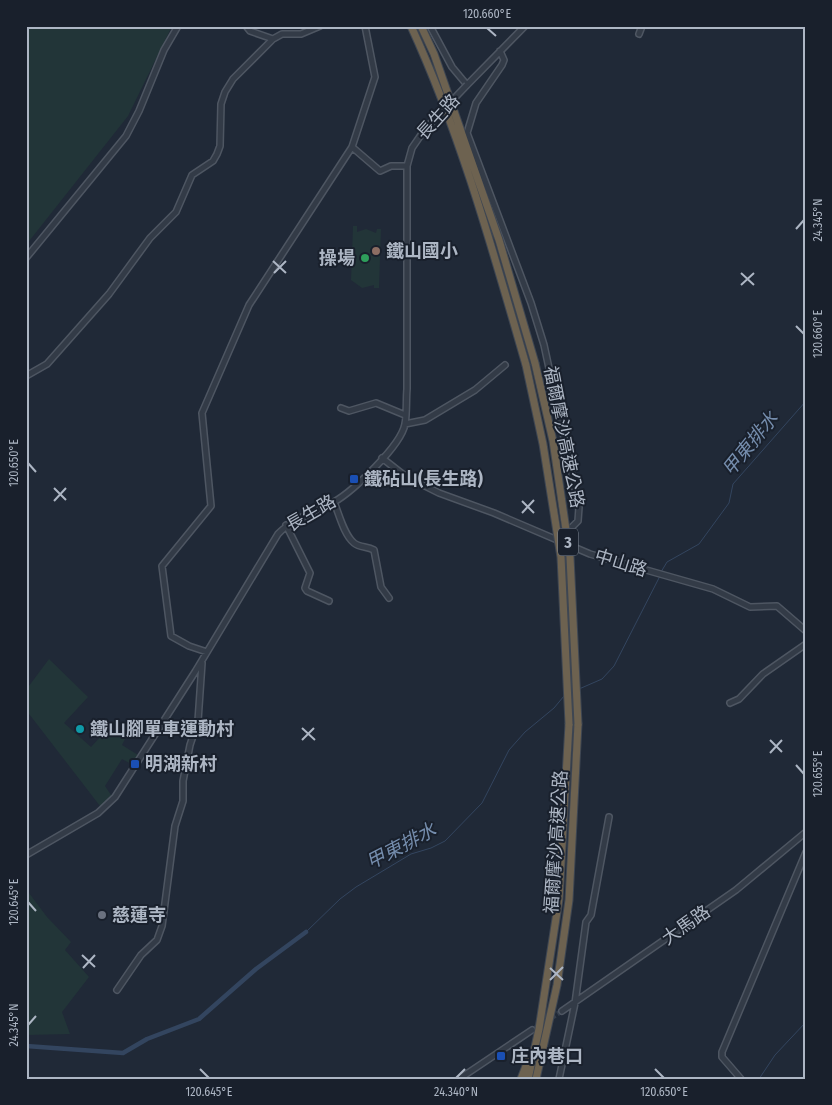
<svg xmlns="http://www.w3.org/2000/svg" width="832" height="1105" viewBox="0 0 832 1105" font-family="'Fira Sans Condensed','Noto Sans TC',sans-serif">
  <rect width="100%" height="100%" fill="#202937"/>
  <path fill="#223538" d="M 26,26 L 172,26 L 128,116 L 26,245 Z
    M 353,226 L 357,226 L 357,232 L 366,229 L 376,233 L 377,229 L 381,229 L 379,288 L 374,288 L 374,285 L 362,288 L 351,280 Z
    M 49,659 L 88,697 L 64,723 L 91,747 L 114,722 L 127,735 L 122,745 L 138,755 L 133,765 L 122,759 L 105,786 L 111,795 L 110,799 L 100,806 L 26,710 L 26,690 Z
    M 26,889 L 47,917 L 71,942 L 65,950 L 89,977 L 62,1012 L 70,1034 L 26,1035 Z"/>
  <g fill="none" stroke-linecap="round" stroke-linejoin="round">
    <path stroke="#33455f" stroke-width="1" d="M 661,572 L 667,562 L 699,544 L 729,503 L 733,484 L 806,401
      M 579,689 L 602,679 L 614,666 L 660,576
      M 306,932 L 340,899 L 356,887 L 411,854 L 431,848 L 445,841 L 482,803 L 509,750 L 525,732 L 554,708 L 564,696
      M 759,1079 L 775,1055 L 806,1022"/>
    <path stroke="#33455f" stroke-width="4.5" d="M 26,1046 L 123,1053 L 147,1039 L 199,1019 L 256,969 L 306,932"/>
    <path stroke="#353e4c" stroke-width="5" stroke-dasharray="5 2.5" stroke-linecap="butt" d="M 532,1030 L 562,1011"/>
    <g stroke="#4e5662" stroke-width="8">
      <path id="minor" d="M 246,26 L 250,31 L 273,39 L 282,34 L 301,34 L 320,26
        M 430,26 L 452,67 L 467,85 L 525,26
        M 639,34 L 642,26
        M 500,51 L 504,60 L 502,65 L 476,103 L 467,133 L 531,303 L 544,345 L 579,507 L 578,521 L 571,528 L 572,546
        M 352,147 L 380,171 L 391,166 L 407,166
        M 26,258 L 126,136 L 139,111 L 164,50 L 178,26
        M 26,376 L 47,364 L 109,294 L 150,238 L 176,212 L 192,175 L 213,161 L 217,154 L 220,146 L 221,104 L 225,92 L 233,79 L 273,39
        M 341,408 L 349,411 L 376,403 L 405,415
        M 405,424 L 425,420 L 475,390 L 505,365
        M 382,458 L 405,476 L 439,493 L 494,513 L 590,554 L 713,589 L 750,607 L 777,606 L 806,631
        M 334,502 C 339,514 344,535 354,543 C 360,548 367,546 374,550 L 381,587 L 389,598
        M 286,525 L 310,573 L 305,588 L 307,591 L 329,601
        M 207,652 L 189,646 L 171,636 L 162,566 L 211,506 L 202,413 L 249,305 L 352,147 L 375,77 L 365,26
        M 730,703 L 739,699 L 763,674 L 806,644
        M 26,855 L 98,813 L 115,797 L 195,672 L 278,534 C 293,518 315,512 334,502 C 353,491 401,446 405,424 C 407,413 406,400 407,389 L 407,166 L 412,148 L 425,129
        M 117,990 L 141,955 L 157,940 L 162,926 L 175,826 L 183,801 L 183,781 L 190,745 L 198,721 L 202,663
        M 562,1011 L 736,890 L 806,832
        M 459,1079 L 532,1030
        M 559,1079 L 575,1003 L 586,922 L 591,915 L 609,817
        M 741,1079 L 722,1057 L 722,1052 L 806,852"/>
    </g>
    <g stroke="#3e4652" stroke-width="9">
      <path id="highway" d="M 411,26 C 461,135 493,251 526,365
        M 421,26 L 434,54 L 499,240 L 535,363
        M 521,1079 L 529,1058
        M 528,1079 L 539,1029 L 559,899 L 569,724
        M 536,1079 L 557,985 L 569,900 L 578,724"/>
    </g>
    <use href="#minor" stroke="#333b47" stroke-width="5"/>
    <use href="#highway" stroke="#6d6250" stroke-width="7"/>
    <g stroke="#4e5662" stroke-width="8" stroke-linecap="butt">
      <path id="minor-bridge" d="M 425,129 L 467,85"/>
    </g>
    <g stroke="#3e4652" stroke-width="9" stroke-linecap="butt">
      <path id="highway-bridge" d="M 535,363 L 553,441 L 570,557 L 578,724
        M 526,365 L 543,444 L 561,557 L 569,724"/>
    </g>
    <use href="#minor-bridge" stroke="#333b47" stroke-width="5"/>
    <use href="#highway-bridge" stroke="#6d6250" stroke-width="7"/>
  </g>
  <path fill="none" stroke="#adb6c4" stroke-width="2" d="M 487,28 L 496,36M 796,229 L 804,220M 273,261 L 286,273M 274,273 L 286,261M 741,273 L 754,285M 741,285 L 754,273M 796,326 L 804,334M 28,463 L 36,472M 54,488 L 66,500M 54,501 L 66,488M 522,501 L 534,513M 522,513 L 534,500M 302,728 L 315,740M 302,740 L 314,728M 770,740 L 782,752M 770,753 L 782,740M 796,765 L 804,774M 28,902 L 36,911M 82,955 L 95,967M 83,968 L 95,955M 550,968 L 563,980M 550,980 L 563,967M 28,1025 L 36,1016M 200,1069 L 209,1078M 655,1069 L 664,1078M 456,1078 L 465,1069"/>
  <circle fill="#8d6e63" stroke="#19202c" stroke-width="2" cx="376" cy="251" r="5"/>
  <circle fill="#2e9e5b" stroke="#19202c" stroke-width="2" cx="365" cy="258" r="5"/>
  <g fill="#1a4fb4" stroke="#19202c" stroke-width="2">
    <rect x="349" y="474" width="10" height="10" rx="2.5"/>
    <rect x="130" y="759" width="10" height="10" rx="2.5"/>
    <rect x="496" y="1051" width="10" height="10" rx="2.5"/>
  </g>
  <circle fill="#0f9aa8" stroke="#19202c" stroke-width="2" cx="80" cy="729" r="5"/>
  <circle fill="#6b7280" stroke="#19202c" stroke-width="2" cx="102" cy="915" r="5"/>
  <g text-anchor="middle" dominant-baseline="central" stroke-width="4" stroke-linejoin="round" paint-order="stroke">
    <rect fill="#19202c" stroke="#818996" stroke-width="1" x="558" y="528.5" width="20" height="27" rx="4"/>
    <g font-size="16" font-weight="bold" fill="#adb6c4">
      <text x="568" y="542">3</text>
    </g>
    <g font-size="18" fill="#adb6c4" stroke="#19202c">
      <text transform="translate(438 117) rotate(-48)">長生路</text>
      <text transform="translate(564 437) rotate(79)">福爾摩沙高速公路</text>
      <text transform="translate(311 513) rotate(-30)">長生路</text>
      <text transform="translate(621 563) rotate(17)">中山路</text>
      <text transform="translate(556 842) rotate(-86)">福爾摩沙高速公路</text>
      <text transform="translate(686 925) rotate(-35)">大馬路</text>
    </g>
    <g font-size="18" font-weight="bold" fill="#adb6c4" stroke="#19202c" text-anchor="start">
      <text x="386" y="251">鐵山國小</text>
      <text x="355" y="258" text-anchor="end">操場</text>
      <text x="364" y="479">鐵砧山(長生路)</text>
      <text x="90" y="729">鐵山腳單車運動村</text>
      <text x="145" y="764">明湖新村</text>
      <text x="112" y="915">慈蓮寺</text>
      <text x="511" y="1056">庄內巷口</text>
    </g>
    <g font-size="19" font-style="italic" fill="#758dad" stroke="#19202c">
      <text transform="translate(750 444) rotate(-51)">甲東排水</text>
      <text transform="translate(401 846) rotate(-28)">甲東排水</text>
    </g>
  </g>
  <rect width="832" height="1105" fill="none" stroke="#19202c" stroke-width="55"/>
  <rect x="28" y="28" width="776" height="1050" fill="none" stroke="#adb6c4" stroke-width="2"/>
  <g font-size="12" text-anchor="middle" fill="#adb6c4">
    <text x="487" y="18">120.660°E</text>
    <text transform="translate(818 220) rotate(-90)" y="4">24.345°N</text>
    <text transform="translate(818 334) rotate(-90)" y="4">120.660°E</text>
    <text transform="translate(14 463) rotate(-90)" y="4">120.650°E</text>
    <text transform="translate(818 774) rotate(-90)" y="4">120.655°E</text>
    <text transform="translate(14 902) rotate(-90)" y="4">120.645°E</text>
    <text transform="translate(14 1025) rotate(-90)" y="4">24.345°N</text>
    <text x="209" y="1096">120.645°E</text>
    <text x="456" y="1096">24.340°N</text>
    <text x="664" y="1096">120.650°E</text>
  </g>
</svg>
